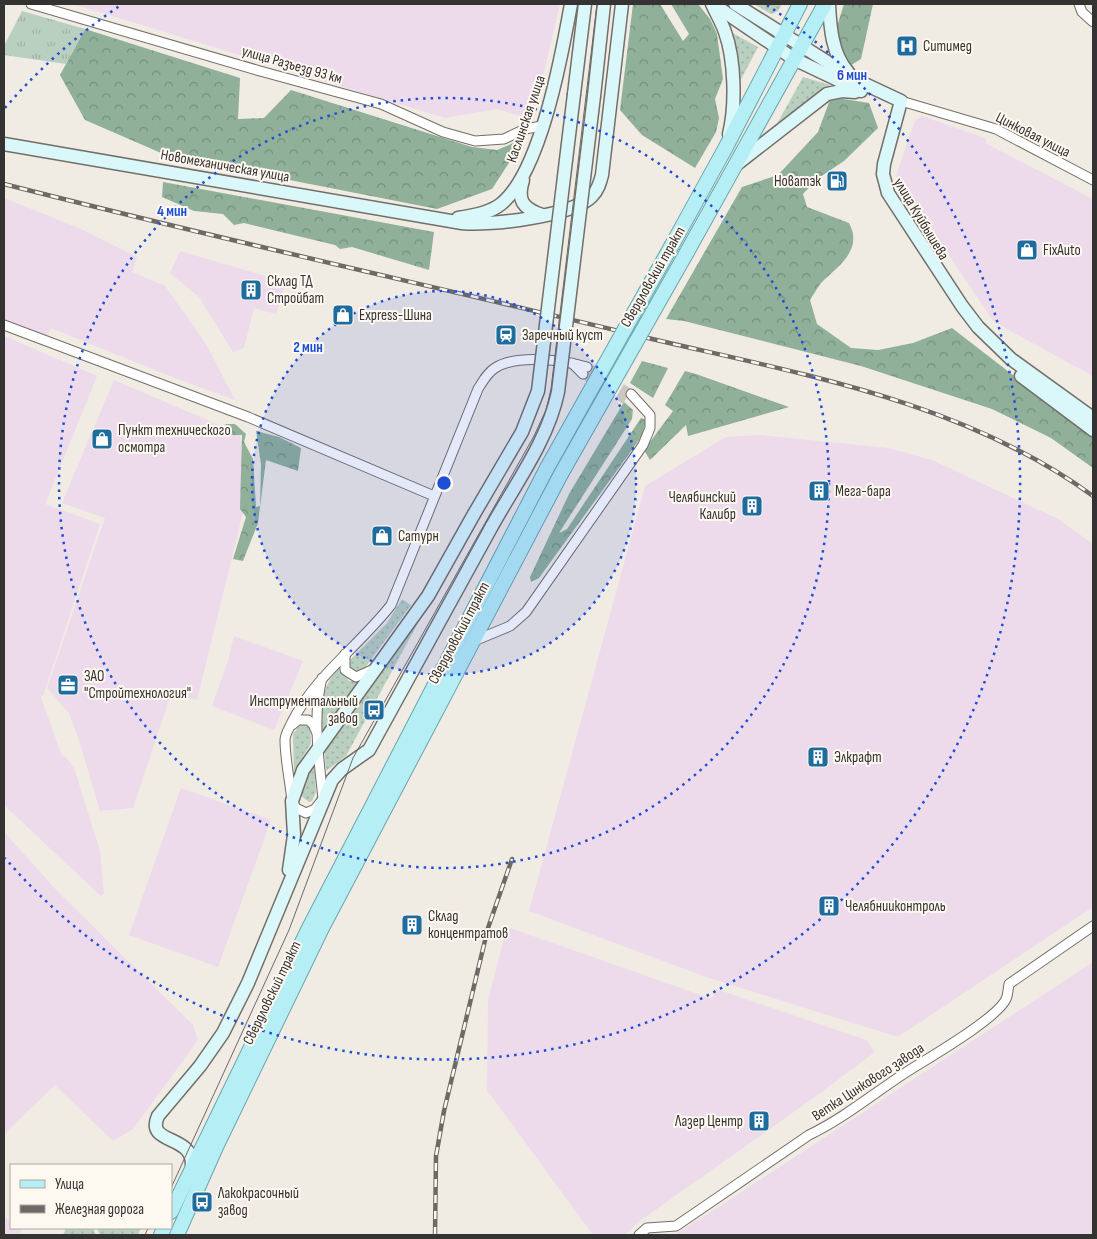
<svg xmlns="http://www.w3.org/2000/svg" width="1097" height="1239" viewBox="0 0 1097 1239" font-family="'Sofia Sans Condensed',sans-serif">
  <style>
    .industrial { fill: #eddbec }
    .grass { fill: url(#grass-dots) }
    .forest { fill: url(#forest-crowns) }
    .park { fill: url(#park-tufts) }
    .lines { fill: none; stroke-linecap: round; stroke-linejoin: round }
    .minor-tunnel { stroke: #cbc6bf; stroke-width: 9; stroke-dasharray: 9 4.5; stroke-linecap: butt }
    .minor-casing { stroke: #736f68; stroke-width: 11 }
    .secondary-casing { stroke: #736f68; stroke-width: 15 }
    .primary-casing { stroke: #69a5ac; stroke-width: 16 }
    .minor { stroke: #fff; stroke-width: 9 }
    .secondary { stroke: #daf7fa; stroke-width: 12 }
    .primary { stroke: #b6eef5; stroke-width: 14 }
    .tram { stroke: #6d6a66; stroke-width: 1 }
    .rail-casing { stroke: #6d6a66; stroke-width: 4.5 }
    .rail { stroke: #fdf8f0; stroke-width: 2.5; stroke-dasharray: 8; stroke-linecap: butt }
    .secondary-bridge-casing { stroke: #736f68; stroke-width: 15; stroke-linecap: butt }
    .primary-bridge-casing { stroke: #69a5ac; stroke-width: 16; stroke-linecap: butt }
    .secondary-bridge { stroke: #daf7fa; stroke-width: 12 }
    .primary-bridge { stroke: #b6eef5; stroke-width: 14 }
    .ring { fill: none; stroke: #1d4ed8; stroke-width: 2.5; stroke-dasharray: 2.5 5 }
    .labels { text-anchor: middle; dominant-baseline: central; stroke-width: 4; stroke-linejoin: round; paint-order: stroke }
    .poi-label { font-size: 15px; fill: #353331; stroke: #fdf8f0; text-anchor: start }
    .street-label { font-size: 15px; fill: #353331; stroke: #fdf8f0 }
    .centre { fill: #1d4ed8; stroke: #fdf8f0; stroke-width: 2.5 }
    .ring-label { font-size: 15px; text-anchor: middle; font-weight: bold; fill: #1d4ed8; stroke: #fdf8f0; stroke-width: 4; stroke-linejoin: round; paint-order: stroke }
  </style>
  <defs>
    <pattern id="grass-dots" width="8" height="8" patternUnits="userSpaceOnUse" patternTransform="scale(1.25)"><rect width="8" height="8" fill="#b9cfbf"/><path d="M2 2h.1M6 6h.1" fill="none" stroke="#a0b2a5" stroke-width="1.8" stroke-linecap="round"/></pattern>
    <pattern id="forest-crowns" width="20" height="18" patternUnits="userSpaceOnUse" patternTransform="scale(1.25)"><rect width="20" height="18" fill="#90b099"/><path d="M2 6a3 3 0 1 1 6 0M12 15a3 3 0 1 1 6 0" fill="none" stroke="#76907d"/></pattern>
    <pattern id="park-tufts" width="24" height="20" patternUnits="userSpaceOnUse" patternTransform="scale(1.25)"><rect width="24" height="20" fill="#b9cfbf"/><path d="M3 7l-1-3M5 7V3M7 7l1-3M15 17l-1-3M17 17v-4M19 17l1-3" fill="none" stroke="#a0b2a5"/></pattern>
  </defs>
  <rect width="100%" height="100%" fill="#f0ebe3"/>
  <g class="industrial">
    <path d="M 73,4 L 560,4 L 533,119 L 496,109 L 445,118 Z"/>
    <path d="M 922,116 L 985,138 L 987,144 L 1093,199 L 1093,376 L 994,322 L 896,176 L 915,121 Z"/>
    <path d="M 4,198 L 81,229 L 137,257 L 132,272 L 165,286 L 206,344 L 235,400 L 175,378 L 51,328 L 47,337 L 4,324 Z"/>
    <path d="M 180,251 L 286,282 L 276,314 L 254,308 L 244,348 L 233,352 L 199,297 L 170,273 Z"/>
    <path d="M 4,336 L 97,376 L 45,504 L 100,524 L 43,696 L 40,695 L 62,756 L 66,757 L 74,768 L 100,851 L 104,894 L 101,896 L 4,805 Z"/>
    <path d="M 114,380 L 240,434 L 245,504 L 197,700 L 171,694 L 133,808 L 100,811 L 80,743 L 69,713 L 47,688 L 105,518 L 62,503 Z"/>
    <path d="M 760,435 L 888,448 L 932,460 L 1058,519 L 1093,544 L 1093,907 L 898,1037 L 709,978 L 529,911 L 645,486 L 726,437 Z"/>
    <path d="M 234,636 L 303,661 L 274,730 L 212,706 L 228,661 Z"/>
    <path d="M 181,788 L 271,820 L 218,967 L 129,935 Z"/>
    <path d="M 4,832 L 57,891 L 193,1025 L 198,1040 L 133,1129 L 113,1141 L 55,1085 L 4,1134 Z"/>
    <path d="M 507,927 L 712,999 L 716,989 L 866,1040 L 875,1052 L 812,1099 L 637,1223 L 625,1235 L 593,1235 L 487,1090 L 488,1000 Z"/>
    <path d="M 1093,962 L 1093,1235 L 674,1235 L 714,1210 Z"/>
    <path d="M 4,1218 L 11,1221 L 11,1228 L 22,1228 L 19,1235 L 4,1235 Z"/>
  </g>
  <g class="grass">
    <path d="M 754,4 L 782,4 L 778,11 L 771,14 Z"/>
    <path d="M 729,31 L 758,47 L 738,85 Z"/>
    <path d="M 803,77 L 830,85 L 777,124 Z"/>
    <path d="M 402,599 L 411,605 L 365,668 L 358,672 L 350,668 L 350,660 L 387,623 Z"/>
    <path d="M 419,621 L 346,756 L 326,771 L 324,748 Z"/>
    <path d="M 339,668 L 349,681 L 360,681 L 322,732 C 318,707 322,687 339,668 Z"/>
    <path d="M 303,721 L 310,726 L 311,743 L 294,772 L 293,734 Z"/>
    <path d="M 314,760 L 316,792 L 312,801 L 309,802 L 301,796 L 301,787 Z"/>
    <path d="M 66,1228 L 93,1228 L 96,1235 L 63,1235 Z"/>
    <path d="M 97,1228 L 141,1228 L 138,1235 L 100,1235 Z"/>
  </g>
  <g class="forest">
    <path d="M 633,4 L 660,4 L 683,41 L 689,34 L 671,4 L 698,4 L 710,19 L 717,34 L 723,79 L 715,99 L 719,118 L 716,132 L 695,168 L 642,135 L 620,110 Z"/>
    <path d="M 844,4 L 873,4 L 861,59 L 848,67 L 836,30 Z"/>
    <path d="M 85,29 L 240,78 L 238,119 L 264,118 L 291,90 L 472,147 L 497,150 L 525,138 L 492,189 L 437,209 L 168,156 L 85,120 L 60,75 Z"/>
    <path d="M 831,97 L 869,103 L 878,128 L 844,161 L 817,179 L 803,194 L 807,207 L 849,223 C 863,249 840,265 823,281 C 818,286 814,294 810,300 L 817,324 L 851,348 L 878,350 L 913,343 L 952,328 L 1093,437 L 1093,468 L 1051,438 L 992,409 L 861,366 L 684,321 L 666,319 L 742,187 L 778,175 L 818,132 Z"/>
    <path d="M 163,182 L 434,232 L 429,270 L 352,247 L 340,249 L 335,245 L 244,223 L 234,225 L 223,214 L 194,211 L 162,197 Z"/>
    <path d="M 642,361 L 668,368 L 653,398 L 630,383 Z"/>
    <path d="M 685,371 L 696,374 L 789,407 L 688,436 L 686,425 L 650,460 L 644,450 L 673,411 L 665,405 Z"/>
    <path d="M 624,402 L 633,410 L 632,419 L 559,533 L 567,529 L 641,418 L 646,420 L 642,436 L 539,578 L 531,582 L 530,577 L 569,494 Z"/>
    <path d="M 226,424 L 235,424 L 246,434 L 244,442 L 253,459 L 256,507 L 260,506 L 261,464 L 256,431 L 279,437 L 301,448 L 298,471 L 266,460 L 258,523 L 243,561 L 233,559 L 246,517 L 240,509 L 242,435 L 218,435 Z"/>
  </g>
  <path class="park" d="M 22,11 L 85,29 L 66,64 L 4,55 L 4,46 Z"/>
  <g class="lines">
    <g class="minor-tunnel">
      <path d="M 587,367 L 631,394"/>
      <path d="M 583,374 L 627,401"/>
    </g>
    <g class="minor-casing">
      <g id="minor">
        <path d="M 31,4 L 260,71 L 381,104 L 443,132 L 475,141 L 504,139 L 525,129 L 542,126"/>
        <path d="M 1079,4 L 1082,12 L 1093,22"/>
        <path d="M 901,101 L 996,129 L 1093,180"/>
        <path d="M 4,325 L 248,417 L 434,496"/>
        <path d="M 572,363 L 583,374"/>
        <path d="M 474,641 L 510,626 L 526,612 L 643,445 L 650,428 L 650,415 L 631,394"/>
        <path d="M 345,654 L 345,670 L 356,677 L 374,669"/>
        <path d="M 322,678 C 312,718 319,758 323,799 L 315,809 L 306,813 L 296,808 L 292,801 C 290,781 285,759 285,740 C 285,734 290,727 292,722 C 316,675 359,646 391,605 L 478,389 C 483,381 487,373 495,368 C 517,354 563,360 587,367"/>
        <path d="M 292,725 L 298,720 L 308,720 L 313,724 L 316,731"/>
        <path d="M 639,1235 L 647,1228 L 676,1226 L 809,1135 C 844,1118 873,1094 905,1073 C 925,1060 997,1019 1006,999 C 1008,995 1008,989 1009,984 L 1093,926"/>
      </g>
    </g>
    <g class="secondary-casing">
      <g id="secondary">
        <path d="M 712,4 C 716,13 722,23 725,32 C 735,60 736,106 729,134"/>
        <path d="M 713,4 L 794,59 L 861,91"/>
        <path d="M 735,4 L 856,80 L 901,101 L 884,164 L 883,174 L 888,193 L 962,306 L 978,327 L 1011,359 L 1093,418"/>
        <path d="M 829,4 C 830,26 832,55 848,72"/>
        <path d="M 574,94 L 585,4"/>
        <path d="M 594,96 L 604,4"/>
        <path d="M 4,144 L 462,223 C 491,226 573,216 592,196 C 598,190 600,183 602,175 L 622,4"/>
        <path d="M 737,164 L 827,94 L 842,91 L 855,92"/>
        <path d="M 523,180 C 517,200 522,208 542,215"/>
        <path d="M 458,218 C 472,216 490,213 501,204 C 541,172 562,54 571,4"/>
        <path d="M 1021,376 L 1093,430"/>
        <path d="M 289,870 L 294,835 L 292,801 L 303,770 L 428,596 L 474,514"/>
        <path d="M 192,1165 C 193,1134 145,1145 158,1116 L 200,1066 L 223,1033 L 248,983 L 332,780 L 342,769 L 369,750 L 492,526"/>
      </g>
    </g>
    <g class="primary-casing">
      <g id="primary">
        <path d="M 672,245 L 726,147 L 800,4"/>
        <path d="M 687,252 L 825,4"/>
        <path d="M 171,1212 L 309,928 L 547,468"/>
        <path d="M 161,1235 L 164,1228"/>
        <path d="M 177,1235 L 216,1147 L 322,928 L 561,474"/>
      </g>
    </g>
    <use href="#minor" class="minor"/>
    <use href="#secondary" class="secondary"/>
    <use href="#primary" class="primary"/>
    <g class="tram">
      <path d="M 171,1188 L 289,930 L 353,758 L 534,436 L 546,410 L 551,389 L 597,4"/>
      <path d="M 145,1235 L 148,1228"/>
    </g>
    <g class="rail-casing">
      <g id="rail">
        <path d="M 4,184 C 211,237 419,283 627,333 C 787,372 957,397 1093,496"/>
        <path d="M 435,1235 L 436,1156 L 444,1111 L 488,928 L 512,859"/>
      </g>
    </g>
    <use href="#rail" class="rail"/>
    <g class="secondary-bridge-casing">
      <g id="secondary-bridge">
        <path d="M 474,514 L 522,432 L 538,391 L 574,94"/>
        <path d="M 492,526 C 516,483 548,440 558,392 L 594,96"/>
      </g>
    </g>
    <g class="primary-bridge-casing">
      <g id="primary-bridge">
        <path d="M 547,468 L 672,245"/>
        <path d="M 561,474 L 687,252"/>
      </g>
    </g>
    <use href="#secondary-bridge" class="secondary-bridge"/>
    <use href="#primary-bridge" class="primary-bridge"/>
  </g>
  <circle cx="444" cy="483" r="192" fill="#1d4ed8" fill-opacity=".12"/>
  <g class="ring">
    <circle cx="444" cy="483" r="192"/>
    <circle cx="444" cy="483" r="385"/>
    <path d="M5 108A577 577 0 0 1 121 5M767 5A577 577 0 1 1 5 858"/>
  </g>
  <defs>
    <g id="hospital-square" transform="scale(1.125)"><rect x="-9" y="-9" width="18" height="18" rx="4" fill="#1e6b9e" stroke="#fdf8f0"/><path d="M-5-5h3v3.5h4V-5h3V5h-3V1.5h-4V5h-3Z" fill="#fff"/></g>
    <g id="fuel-square" transform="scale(1.125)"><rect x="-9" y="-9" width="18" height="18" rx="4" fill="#1e6b9e" stroke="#fdf8f0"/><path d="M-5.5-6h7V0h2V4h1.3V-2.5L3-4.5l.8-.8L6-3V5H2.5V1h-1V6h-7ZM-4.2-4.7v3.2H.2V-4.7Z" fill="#fff"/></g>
    <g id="shop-square" transform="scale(1.125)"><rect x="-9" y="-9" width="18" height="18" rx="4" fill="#1e6b9e" stroke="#fdf8f0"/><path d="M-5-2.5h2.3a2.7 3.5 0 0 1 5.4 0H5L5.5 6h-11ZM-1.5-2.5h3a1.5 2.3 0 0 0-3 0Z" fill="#fff"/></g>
    <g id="building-square" transform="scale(1.125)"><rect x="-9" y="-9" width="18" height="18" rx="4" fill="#1e6b9e" stroke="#fdf8f0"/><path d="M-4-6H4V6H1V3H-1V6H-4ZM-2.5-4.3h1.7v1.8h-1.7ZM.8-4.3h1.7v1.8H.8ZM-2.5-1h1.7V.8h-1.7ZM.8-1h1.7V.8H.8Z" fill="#fff"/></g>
    <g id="station-square" transform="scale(1.125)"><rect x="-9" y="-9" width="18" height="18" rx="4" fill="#1e6b9e" stroke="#fdf8f0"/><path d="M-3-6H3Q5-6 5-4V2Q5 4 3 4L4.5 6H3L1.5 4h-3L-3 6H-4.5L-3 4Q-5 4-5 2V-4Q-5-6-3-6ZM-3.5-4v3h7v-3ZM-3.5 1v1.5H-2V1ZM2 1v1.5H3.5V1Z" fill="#fff"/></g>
    <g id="office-square" transform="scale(1.125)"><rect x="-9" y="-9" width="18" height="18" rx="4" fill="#1e6b9e" stroke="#fdf8f0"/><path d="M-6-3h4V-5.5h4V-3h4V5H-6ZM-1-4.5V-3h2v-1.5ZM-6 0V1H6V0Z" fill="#fff"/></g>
    <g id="bus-square" transform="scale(1.125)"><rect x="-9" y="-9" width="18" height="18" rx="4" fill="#1e6b9e" stroke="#fdf8f0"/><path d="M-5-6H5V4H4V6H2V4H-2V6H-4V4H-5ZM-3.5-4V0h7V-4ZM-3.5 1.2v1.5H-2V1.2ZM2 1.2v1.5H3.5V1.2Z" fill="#fff"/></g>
  </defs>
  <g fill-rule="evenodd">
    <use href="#hospital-square" x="907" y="46"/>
    <use href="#fuel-square" x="837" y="181"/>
    <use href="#shop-square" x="1027" y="250"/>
    <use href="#building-square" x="251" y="290"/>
    <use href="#shop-square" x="343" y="315"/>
    <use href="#station-square" x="506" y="335"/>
    <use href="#shop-square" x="102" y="439"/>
    <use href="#building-square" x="819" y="491"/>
    <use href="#building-square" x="752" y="506"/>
    <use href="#shop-square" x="382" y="536"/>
    <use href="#office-square" x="68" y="685"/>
    <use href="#bus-square" x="374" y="710"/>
    <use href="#building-square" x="818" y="757"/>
    <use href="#building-square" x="829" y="906"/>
    <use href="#building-square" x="412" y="925"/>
    <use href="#building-square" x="759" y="1121"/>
    <use href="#bus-square" x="202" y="1202"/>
  </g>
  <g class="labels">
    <g class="poi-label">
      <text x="923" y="46">Ситимед</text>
      <text x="821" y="181" text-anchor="end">Новатэк</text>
      <text x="1043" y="250">FixAuto</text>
      <text x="267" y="281">Склад ТД<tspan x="267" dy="17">Стройбат</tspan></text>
      <text x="359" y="315">Express-Шина</text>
      <text x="522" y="335">Заречный куст</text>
      <text x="118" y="430">Пункт технического<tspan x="118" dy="17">осмотра</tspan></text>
      <text x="835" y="491">Мега-бара</text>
      <text x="736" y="497" text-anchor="end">Челябинский<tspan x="736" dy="17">Калибр</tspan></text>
      <text x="398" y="536">Сатурн</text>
      <text x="84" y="676">ЗАО<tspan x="84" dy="17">"Стройтехнология"</tspan></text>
      <text x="358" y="701" text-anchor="end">Инструментальный<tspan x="358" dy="17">завод</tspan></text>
      <text x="834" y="757">Элкрафт</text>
      <text x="845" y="906">Челябнииконтроль</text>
      <text x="428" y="916">Склад<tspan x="428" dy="17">концентратов</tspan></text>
      <text x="743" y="1121" text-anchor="end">Лазер Центр</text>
      <text x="218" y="1193">Лакокрасочный<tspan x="218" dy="17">завод</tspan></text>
    </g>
    <g class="street-label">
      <text transform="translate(292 65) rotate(16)">улица Разъезд 93 км</text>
      <text transform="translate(526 119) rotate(-71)">Каслинская улица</text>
      <text transform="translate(1033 135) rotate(27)">Цинковая улица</text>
      <text transform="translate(225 166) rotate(10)">Новомеханическая улица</text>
      <text transform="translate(921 219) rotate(59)">улица Куйбышева</text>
      <text transform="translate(653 277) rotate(-60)">Свердловский тракт</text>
      <text transform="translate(459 633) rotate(-62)">Свердловский тракт</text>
      <text transform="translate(272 993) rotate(-64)">Свердловский тракт</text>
      <text transform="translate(868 1082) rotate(-33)">Ветка Цинкового завода</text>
    </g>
  </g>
  <circle cx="444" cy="483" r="8" class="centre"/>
  <g class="ring-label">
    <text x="852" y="80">6 мин</text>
    <text x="172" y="216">4 мин</text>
    <text x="308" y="352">2 мин</text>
  </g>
  <rect width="1097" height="1239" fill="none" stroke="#353331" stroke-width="10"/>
  <rect x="10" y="1164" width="162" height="65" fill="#fdf8f0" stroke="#ada9a4"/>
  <rect x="20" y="1180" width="25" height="8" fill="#b6eef5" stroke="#ada9a4"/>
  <text x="55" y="1189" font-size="15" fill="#353331">Улица</text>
  <rect x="20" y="1205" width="25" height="8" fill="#6d6a66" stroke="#ada9a4"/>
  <text x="55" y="1214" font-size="15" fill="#353331">Железная дорога</text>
</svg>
